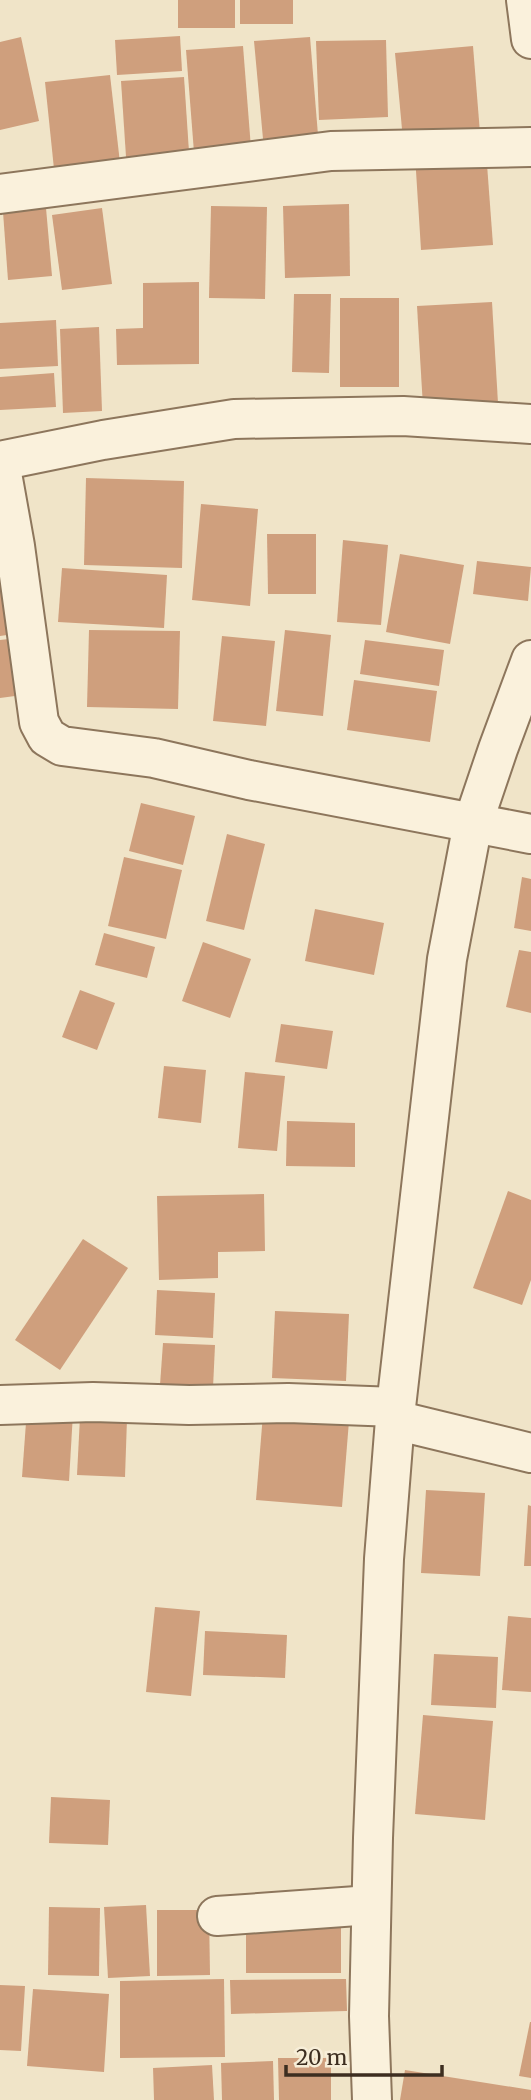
<svg xmlns="http://www.w3.org/2000/svg" width="531" height="2100" viewBox="0 0 531 2100" font-family="Merriweather,serif">
  <style>
    .building { fill: #cf9f7d }
    .lines { fill: none; stroke-linecap: round; stroke-linejoin: round }
    .minor-casing { stroke: #8d765c; stroke-width: 42 }
    .minor { stroke: #faf1dc; stroke-width: 38 }
  </style>
  <rect width="100%" height="100%" fill="#f0e4c8"/>
  <g class="building">
    <rect x="178" y="0" width="57" height="28"/>
    <rect x="240" y="0" width="53" height="24"/>
    <path d="M 180,36 L 182,71 L 117,75 L 115,40 Z"/>
    <path d="M 21,37 L 39,121 L 0,130 L 0,42 Z"/>
    <path d="M 310,37 L 318,135 L 263,139 L 254,41 Z"/>
    <path d="M 386,40 L 388,117 L 319,120 L 316,41 Z"/>
    <path d="M 243,46 L 252,161 L 195,165 L 186,50 Z"/>
    <path d="M 473,46 L 480,133 L 403,140 L 395,53 Z"/>
    <path d="M 110,75 L 120,163 L 54,169 L 45,82 Z"/>
    <path d="M 184,77 L 190,167 L 127,172 L 121,81 Z"/>
    <path d="M 486,151 L 493,245 L 421,250 L 415,155 Z"/>
    <path d="M 349,204 L 350,276 L 285,278 L 283,206 Z"/>
    <path d="M 211,206 L 267,207 L 265,299 L 209,298 Z"/>
    <path d="M 46,208 L 52,276 L 8,280 L 3,212 Z"/>
    <path d="M 102,208 L 112,284 L 62,290 L 52,215 Z"/>
    <path d="M 199,282 L 199,364 L 117,365 L 116,329 L 143,328 L 143,283 Z"/>
    <path d="M 294,294 L 331,294 L 329,373 L 292,372 Z"/>
    <rect x="340" y="298" width="59" height="89"/>
    <path d="M 492,302 L 498,403 L 423,407 L 417,306 Z"/>
    <path d="M 56,320 L 58,366 L 0,369 L 0,323 Z"/>
    <path d="M 99,327 L 102,411 L 63,413 L 60,329 Z"/>
    <path d="M 54,373 L 56,407 L 0,410 L 0,377 Z"/>
    <path d="M 86,478 L 184,481 L 182,568 L 84,565 Z"/>
    <path d="M 201,504 L 258,509 L 250,606 L 192,600 Z"/>
    <path d="M 267,534 L 316,534 L 316,594 L 268,594 Z"/>
    <path d="M 343,540 L 388,545 L 381,625 L 337,622 Z"/>
    <path d="M 0,548 L 14,634 L 0,636 Z"/>
    <path d="M 400,554 L 464,565 L 450,644 L 386,632 Z"/>
    <path d="M 477,561 L 531,567 L 528,601 L 473,594 Z"/>
    <path d="M 62,568 L 167,575 L 164,628 L 58,622 Z"/>
    <path d="M 89,630 L 180,631 L 178,709 L 87,707 Z"/>
    <path d="M 285,630 L 331,635 L 323,716 L 276,711 Z"/>
    <path d="M 222,636 L 275,641 L 266,726 L 213,721 Z"/>
    <path d="M 9,639 L 15,696 L 0,698 L 0,640 Z"/>
    <path d="M 365,640 L 444,650 L 439,686 L 360,674 Z"/>
    <path d="M 354,680 L 437,691 L 430,742 L 347,730 Z"/>
    <path d="M 141,803 L 195,816 L 183,865 L 129,851 Z"/>
    <path d="M 227,834 L 265,844 L 244,930 L 206,921 Z"/>
    <path d="M 124,857 L 182,870 L 166,939 L 108,926 Z"/>
    <path d="M 522,877 L 531,879 L 531,931 L 514,928 Z"/>
    <path d="M 315,909 L 384,923 L 374,975 L 305,961 Z"/>
    <path d="M 104,933 L 155,947 L 147,978 L 95,965 Z"/>
    <path d="M 203,942 L 251,959 L 230,1018 L 182,1001 Z"/>
    <path d="M 519,950 L 531,952 L 531,1013 L 506,1007 Z"/>
    <path d="M 80,990 L 115,1003 L 97,1050 L 62,1037 Z"/>
    <path d="M 281,1024 L 333,1031 L 327,1069 L 275,1062 Z"/>
    <path d="M 164,1066 L 206,1070 L 201,1123 L 158,1118 Z"/>
    <path d="M 245,1072 L 285,1076 L 277,1151 L 238,1148 Z"/>
    <path d="M 287,1121 L 355,1123 L 355,1167 L 286,1166 Z"/>
    <path d="M 508,1191 L 531,1200 L 531,1280 L 522,1305 L 473,1288 Z"/>
    <path d="M 264,1194 L 265,1251 L 218,1252 L 218,1278 L 159,1280 L 157,1196 Z"/>
    <path d="M 83,1239 L 128,1268 L 60,1370 L 15,1340 Z"/>
    <path d="M 157,1290 L 215,1293 L 213,1338 L 155,1335 Z"/>
    <path d="M 275,1311 L 349,1314 L 346,1381 L 272,1378 Z"/>
    <path d="M 163,1343 L 215,1345 L 213,1388 L 160,1385 Z"/>
    <path d="M 27,1409 L 73,1413 L 69,1481 L 22,1477 Z"/>
    <path d="M 263,1414 L 349,1421 L 342,1507 L 256,1500 Z"/>
    <path d="M 80,1417 L 127,1419 L 125,1477 L 77,1475 Z"/>
    <path d="M 426,1490 L 485,1493 L 480,1576 L 421,1573 Z"/>
    <path d="M 528,1505 L 531,1506 L 531,1566 L 524,1566 Z"/>
    <path d="M 155,1607 L 200,1611 L 191,1696 L 146,1692 Z"/>
    <path d="M 508,1616 L 531,1618 L 531,1692 L 502,1690 Z"/>
    <path d="M 205,1631 L 287,1635 L 285,1678 L 203,1675 Z"/>
    <path d="M 434,1654 L 498,1657 L 496,1708 L 431,1705 Z"/>
    <path d="M 423,1715 L 493,1721 L 485,1820 L 415,1814 Z"/>
    <path d="M 51,1797 L 110,1800 L 108,1845 L 49,1843 Z"/>
    <path d="M 146,1905 L 150,1976 L 108,1978 L 104,1907 Z"/>
    <path d="M 49,1907 L 100,1908 L 99,1976 L 48,1975 Z"/>
    <path d="M 157,1910 L 209,1910 L 210,1975 L 157,1976 Z"/>
    <rect x="246" y="1921" width="95" height="52"/>
    <path d="M 224,1979 L 225,2057 L 120,2058 L 120,1981 Z"/>
    <path d="M 346,1979 L 347,2011 L 231,2014 L 230,1980 Z"/>
    <path d="M 0,1985 L 25,1986 L 21,2051 L 0,2050 Z"/>
    <path d="M 33,1989 L 109,1994 L 104,2072 L 27,2066 Z"/>
    <path d="M 530,2022 L 531,2022 L 531,2078 L 519,2076 Z"/>
    <path d="M 278,2058 L 331,2058 L 331,2100 L 279,2100 Z"/>
    <path d="M 273,2061 L 274,2100 L 222,2100 L 221,2063 Z"/>
    <path d="M 212,2065 L 214,2100 L 154,2100 L 153,2068 Z"/>
    <path d="M 405,2070 L 531,2090 L 531,2100 L 400,2100 Z"/>
  </g>
  <g class="lines">
    <g class="minor-casing">
      <g id="minor">
        <path d="M 526,0 L 531,39"/>
        <path d="M 0,194 L 331,151 L 531,147"/>
        <path d="M 0,461 L 103,440 L 234,419 L 403,416 L 531,424"/>
        <path d="M 0,462 L 15,546 L 39,722 L 47,737 L 62,746 L 154,758 L 249,780 L 531,834"/>
        <path d="M 0,1405 L 93,1402 L 189,1405 L 288,1403 L 396,1407"/>
        <path d="M 395,1420 L 531,1453"/>
        <path d="M 217,1916 L 371,1905"/>
        <path d="M 372,2100 L 369,2016 L 373,1838 L 384,1559 L 396,1407 L 447,959 L 473,823 L 498,749 L 531,660"/>
      </g>
    </g>
    <use href="#minor" class="minor"/>
  </g>
  <path d="M286 2065v10h156v-10" fill="none" stroke="#3d2e20" stroke-width="3.5"/>
  <text x="296" y="2065" font-size="21" fill="#3d2e20" stroke="#f7eed8" stroke-width="5" paint-order="stroke">20 m</text>
</svg>
